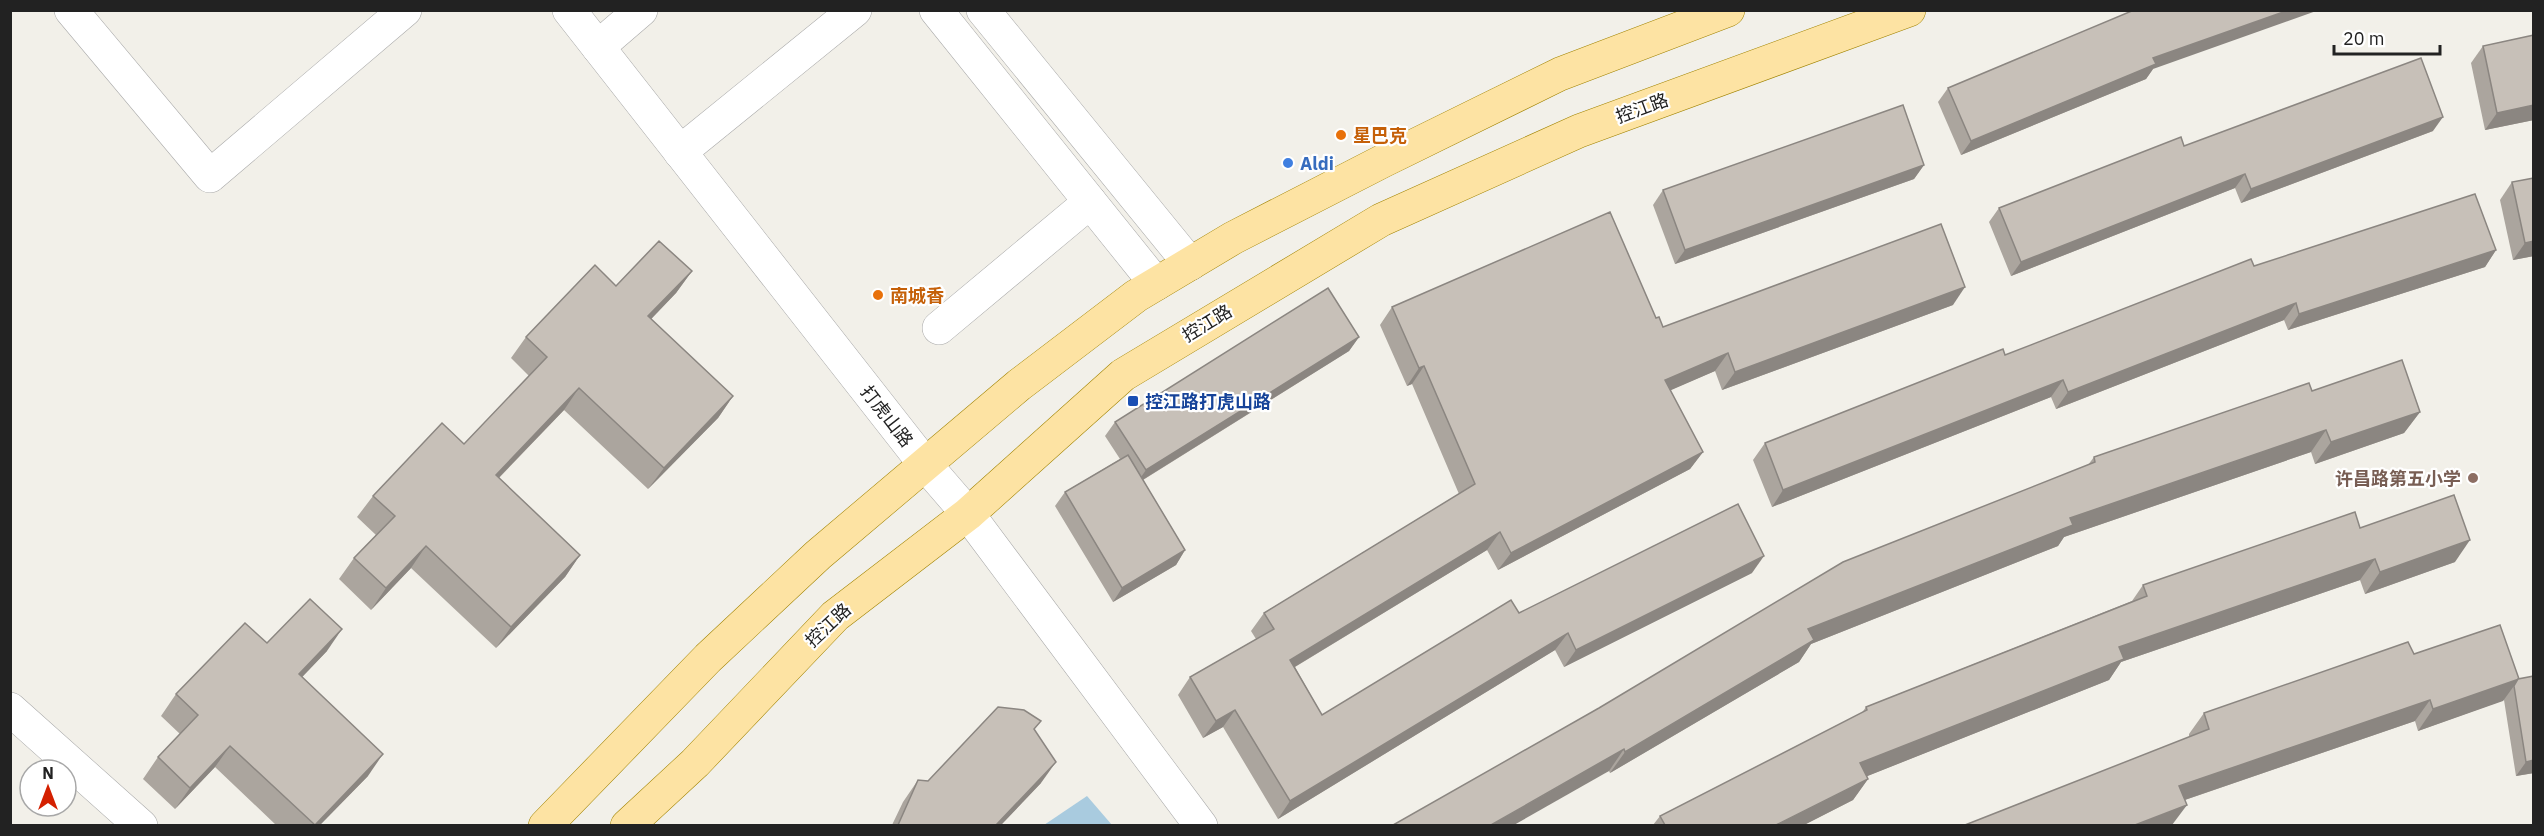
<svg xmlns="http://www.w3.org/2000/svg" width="2544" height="836" viewBox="0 0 2544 836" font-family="'IBM Plex Sans','Noto Sans SC',sans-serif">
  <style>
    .water { fill: #a9cbdf }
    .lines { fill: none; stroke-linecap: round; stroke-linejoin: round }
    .minor-casing { stroke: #a9a9a9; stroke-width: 34 }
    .major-casing { stroke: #a08300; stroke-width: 34 }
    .minor { stroke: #fff; stroke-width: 33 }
    .major { stroke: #fde3a3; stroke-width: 33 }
    .wall { fill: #aba59e }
    .shaded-wall { fill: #8b8681 }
    .building { fill: #c7c0b8; stroke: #8b8681; stroke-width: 1.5 }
    .food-dot { fill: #e8710a; stroke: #fff; stroke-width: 2 }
    .shop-dot { fill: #3f7fe0; stroke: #fff; stroke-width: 2 }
    .transit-dot { fill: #1a4fb4; stroke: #fff; stroke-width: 2 }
    .education-dot { fill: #8d6e63; stroke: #fff; stroke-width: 2 }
    .labels { text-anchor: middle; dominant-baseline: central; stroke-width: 4.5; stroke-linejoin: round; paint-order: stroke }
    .street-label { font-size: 18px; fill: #222; stroke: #fff }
    .food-label { font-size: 18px; font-weight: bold; fill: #c56008; stroke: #fff; text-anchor: start }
    .shop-label { font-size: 18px; font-weight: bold; fill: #366cbe; stroke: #fff; text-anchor: start }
    .transit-label { font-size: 18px; font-weight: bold; fill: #164399; stroke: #fff; text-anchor: start }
    .education-label { font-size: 18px; font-weight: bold; fill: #785e54; stroke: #fff; text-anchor: end }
  </style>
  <rect width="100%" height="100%" fill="#f2f0e9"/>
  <path class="water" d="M 1087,796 L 1112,825 L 1044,825 Z"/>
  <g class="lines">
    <g class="minor-casing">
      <g id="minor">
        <path d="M 71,10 L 210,176 L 405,10"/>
        <path d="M 569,10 L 924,463 L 968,514 L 1201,826"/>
        <path d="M 936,10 L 1156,284"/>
        <path d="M 983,10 L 1190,264"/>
        <path d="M 598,47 L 641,10"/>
        <path d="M 680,152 L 855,10"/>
        <path d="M 939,328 L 1090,202"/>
        <path d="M 10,709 L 141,826"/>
      </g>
    </g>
    <g class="major-casing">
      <g id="major">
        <path d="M 545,826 L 708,658 L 818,555 L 1019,385 L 1136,296 L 1233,238 L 1383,161 L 1560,74 L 1728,10"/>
        <path d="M 627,826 L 695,763 L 835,616 L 968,514 L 1123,375 L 1381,220 L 1579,131 L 1909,10"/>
      </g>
    </g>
    <use href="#minor" class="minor"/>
    <use href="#major" class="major"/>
  </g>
  <g class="wall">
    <path d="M 2534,35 L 2534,120 L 2485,130 L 2471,63 L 2483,46 Z"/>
    <path d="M 2153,69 L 2146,79 L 1961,155 L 1938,102 L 1948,88 Z"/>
    <path d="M 2433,131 L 2241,203 L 2235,188 L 2011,276 L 1989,222 L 1999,208 L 2184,146 Z"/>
    <path d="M 1924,165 L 1914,179 L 1675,264 L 1653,205 L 1663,190 Z"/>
    <path d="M 2534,178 L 2534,256 L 2513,260 L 2500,200 L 2512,182 Z"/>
    <path d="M 2496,250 L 2485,267 L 2288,330 L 2284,320 L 2056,409 L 2051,397 L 1772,507 L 1753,460 L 1765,443 L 2254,266 Z"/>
    <path d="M 692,271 L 676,293 L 651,319 L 733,396 L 718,418 L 648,489 L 564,410 L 499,478 L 580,555 L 565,577 L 496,648 L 411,568 L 371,610 L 339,579 L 354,558 L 376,535 L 357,517 L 373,496 L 464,444 L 529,376 L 511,358 L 526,337 L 616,286 Z"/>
    <path d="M 1953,305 L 1722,390 L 1715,371 L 1670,390 L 1703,452 L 1690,469 L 1498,570 L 1487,550 L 1295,667 L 1322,715 L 1519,613 L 1752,573 L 1564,667 L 1555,650 L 1278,819 L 1223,727 L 1203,738 L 1178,695 L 1190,677 L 1256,639 L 1251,631 L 1264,613 L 1459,494 L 1412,384 L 1407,386 L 1380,325 L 1392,307 L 1656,318 L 1663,327 Z"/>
    <path d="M 1359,337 L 1349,351 L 1143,480 L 1185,550 L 1176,565 L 1113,602 L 1055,506 L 1065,492 L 1120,459 L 1105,436 L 1115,422 Z"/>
    <path d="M 2312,391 L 2420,412 L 2404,433 L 2315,464 L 2311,452 L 2064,537 L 2058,546 L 1811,644 L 1799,662 L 1610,773 L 1609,771 L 1393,825 L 2088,465 L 2094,457 Z"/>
    <path d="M 2360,528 L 2455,562 L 2365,594 L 2360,580 L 2121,662 L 2109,680 L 1867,776 L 1868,779 L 1853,800 L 1804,825 L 1653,825 L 1660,816 L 1861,714 L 1866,707 L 2132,601 L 2143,585 Z"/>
    <path d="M 2500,625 L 2534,773 L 2516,776 L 2504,700 L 2418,731 L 2415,721 L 2185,800 L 2189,737 L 2189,734 L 2204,713 L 2414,654 Z"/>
    <path d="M 267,643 L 327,651 L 302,677 L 368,776 L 320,825 L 276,825 L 215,767 L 175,809 L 143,779 L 158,757 L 180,734 L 161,716 L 176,694 Z"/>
    <path d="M 1035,730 L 1041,783 L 1001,825 L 892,825 L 903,802 L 918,780 L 928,781 Z"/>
  </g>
  <g class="shaded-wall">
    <path d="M 2289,10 L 2319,10 L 2153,69 L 2146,79 L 1961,155 L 1971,141 L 2153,58 Z"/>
    <path d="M 2534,105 L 2534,120 L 2485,130 L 2497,113 Z"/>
    <path d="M 2443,117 L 2433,131 L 2241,203 L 2251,189 Z"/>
    <path d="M 1924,165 L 1914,179 L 1675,264 L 1685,250 Z"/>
    <path d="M 2245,174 L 2235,188 L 2011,276 L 2021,262 Z"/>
    <path d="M 2534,241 L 2534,256 L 2513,260 L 2525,243 Z"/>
    <path d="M 2496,250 L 2485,267 L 2288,330 L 2299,314 Z"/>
    <path d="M 692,271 L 676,293 L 633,338 L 648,316 Z"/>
    <path d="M 1965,287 L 1953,305 L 1722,390 L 1735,372 Z"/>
    <path d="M 2296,303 L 2284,320 L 2056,409 L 2068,392 Z"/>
    <path d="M 1359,337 L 1349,351 L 1136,484 L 1146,470 Z"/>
    <path d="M 1728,353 L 1715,371 L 1653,398 L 1665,380 Z"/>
    <path d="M 1424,366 L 1412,384 L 1407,386 L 1419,368 Z"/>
    <path d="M 2063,380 L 2051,397 L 1772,507 L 1783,490 Z"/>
    <path d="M 579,388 L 564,410 L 480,497 L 496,475 Z"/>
    <path d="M 733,396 L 718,418 L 648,489 L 664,468 Z"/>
    <path d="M 2420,412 L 2404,433 L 2315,464 L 2331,442 Z"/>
    <path d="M 2326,430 L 2311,452 L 2064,537 L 2058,546 L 1811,644 L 1799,662 L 1610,773 L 1625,752 L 1808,629 L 2070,518 Z"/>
    <path d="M 1703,452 L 1690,469 L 1498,570 L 1511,553 Z"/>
    <path d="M 1500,532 L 1487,550 L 1278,677 L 1290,660 Z"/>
    <path d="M 2470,540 L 2455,562 L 2365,594 L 2380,572 Z"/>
    <path d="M 426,546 L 411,568 L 371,610 L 386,588 Z"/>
    <path d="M 1185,550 L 1176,565 L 1113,602 L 1122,588 Z"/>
    <path d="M 580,555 L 565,577 L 496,648 L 511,627 Z"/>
    <path d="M 1764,556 L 1752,573 L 1564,667 L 1576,650 Z"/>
    <path d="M 2375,559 L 2360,580 L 2121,662 L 2109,680 L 1845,785 L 1860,763 L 2119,647 Z"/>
    <path d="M 342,629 L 327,651 L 284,696 L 299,674 Z"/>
    <path d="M 1568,633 L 1555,650 L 1278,819 L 1290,801 Z"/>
    <path d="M 2519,679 L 2503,701 L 2418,731 L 2433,709 Z"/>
    <path d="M 2430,700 L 2415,721 L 2164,807 L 2179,786 Z"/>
    <path d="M 1235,710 L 1223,727 L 1203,738 L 1216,721 Z"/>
    <path d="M 230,746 L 215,767 L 175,809 L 190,788 Z"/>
    <path d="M 1624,749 L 1609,771 L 1514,825 L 1491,825 Z"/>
    <path d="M 383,754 L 368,776 L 320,825 L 315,825 Z"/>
    <path d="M 2534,760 L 2534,773 L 2516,776 L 2526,762 Z"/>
    <path d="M 1056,762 L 1041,783 L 1001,825 L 996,825 Z"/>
    <path d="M 1868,779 L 1853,800 L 1804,825 L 1776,825 Z"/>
    <path d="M 2187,805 L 2172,825 L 2135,825 Z"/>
  </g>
  <g class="building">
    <path d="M 2134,10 L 2289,10 L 2153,58 L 2156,64 L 1971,141 L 1948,88 Z"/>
    <path d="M 2534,35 L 2534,105 L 2497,113 L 2483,46 Z"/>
    <path d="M 2421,58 L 2443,117 L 2251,189 L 2245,174 L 2021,262 L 1999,208 L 2181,137 L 2184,146 Z"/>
    <path d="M 1903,105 L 1924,165 L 1685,250 L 1663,190 Z"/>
    <path d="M 2534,178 L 2534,241 L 2525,243 L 2512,182 Z"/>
    <path d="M 2475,194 L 2496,250 L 2299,314 L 2296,303 L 2068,392 L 2063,380 L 1783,490 L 1765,443 L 2003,349 L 2005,355 L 2251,259 L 2254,266 Z"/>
    <path d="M 1610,212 L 1656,318 L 1659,317 L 1663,327 L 1941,224 L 1965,287 L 1735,372 L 1728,353 L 1665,380 L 1703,452 L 1511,553 L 1500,532 L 1290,660 L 1322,715 L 1511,600 L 1519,613 L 1738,504 L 1764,556 L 1576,650 L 1568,633 L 1290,801 L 1235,710 L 1216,721 L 1190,677 L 1274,629 L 1264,613 L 1475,484 L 1424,366 L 1419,368 L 1392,307 Z"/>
    <path d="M 659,241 L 692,271 L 648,316 L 733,396 L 664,468 L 579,388 L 555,413 L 496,475 L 580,555 L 511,627 L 426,546 L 386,588 L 354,558 L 395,516 L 373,496 L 442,423 L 464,444 L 547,357 L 526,337 L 595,265 L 616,286 Z"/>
    <path d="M 1328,288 L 1359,337 L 1146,470 L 1115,422 Z"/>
    <path d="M 2402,360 L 2420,412 L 2331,442 L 2326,430 L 2070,518 L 2073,525 L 1808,629 L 1814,640 L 1625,752 L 1624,749 L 1491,825 L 1393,825 L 1599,708 L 1843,562 L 2095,462 L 2094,457 L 2309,383 L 2312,391 Z"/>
    <path d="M 1128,455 L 1185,550 L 1122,588 L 1065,492 Z"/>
    <path d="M 2454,495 L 2470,540 L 2380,572 L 2375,559 L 2119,647 L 2124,659 L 1860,763 L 1868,779 L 1776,825 L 1665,825 L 1660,816 L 1867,710 L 1866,707 L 2147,596 L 2143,585 L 2355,512 L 2360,528 Z"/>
    <path d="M 310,599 L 342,629 L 299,674 L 383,754 L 315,825 L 230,746 L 190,788 L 158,757 L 198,715 L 176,694 L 245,623 L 267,643 Z"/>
    <path d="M 2500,625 L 2519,679 L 2433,709 L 2430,700 L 2179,786 L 2187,805 L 2135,825 L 1965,825 L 2209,729 L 2204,713 L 2408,642 L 2414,654 Z"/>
    <path d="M 2534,676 L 2534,760 L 2526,762 L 2514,686 L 2518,679 Z"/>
    <path d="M 998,707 L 1024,710 L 1041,721 L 1034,729 L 1056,762 L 996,825 L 898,825 L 918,780 L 928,781 Z"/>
  </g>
  <g class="food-dot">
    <circle cx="1341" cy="135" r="6"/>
    <circle cx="878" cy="295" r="6"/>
  </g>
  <circle class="shop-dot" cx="1288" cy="163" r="6"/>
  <rect class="transit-dot" x="1127" y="395" width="12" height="12" rx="3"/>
  <circle class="education-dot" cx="2473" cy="478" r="6"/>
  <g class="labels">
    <g class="street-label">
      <text transform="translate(1642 108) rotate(-20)">控江路</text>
      <text transform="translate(1207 323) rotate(-31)">控江路</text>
      <text transform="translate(887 416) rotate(52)">打虎山路</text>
      <text transform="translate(828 625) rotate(-43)">控江路</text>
    </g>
    <g class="food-label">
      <text x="1353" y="135">星巴克</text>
      <text x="890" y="295">南城香</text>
    </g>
    <g class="shop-label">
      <text x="1300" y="163">Aldi</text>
    </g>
    <g class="transit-label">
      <text x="1145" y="401">控江路打虎山路</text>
    </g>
    <g class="education-label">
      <text x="2461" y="478">许昌路第五小学</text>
    </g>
  </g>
  <rect width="2544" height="836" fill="none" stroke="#222222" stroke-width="24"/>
  <g transform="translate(48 788)"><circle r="28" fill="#ffffff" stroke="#a7a7a7" stroke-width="1.5"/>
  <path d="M0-4.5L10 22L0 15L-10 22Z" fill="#d42000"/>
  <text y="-9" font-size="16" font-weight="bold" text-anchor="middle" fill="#222222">N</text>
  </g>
  <path d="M2334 45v9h106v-9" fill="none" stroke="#222222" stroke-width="3"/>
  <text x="2343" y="45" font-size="18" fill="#222222" stroke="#ffffff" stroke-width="4.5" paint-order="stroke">20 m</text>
</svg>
